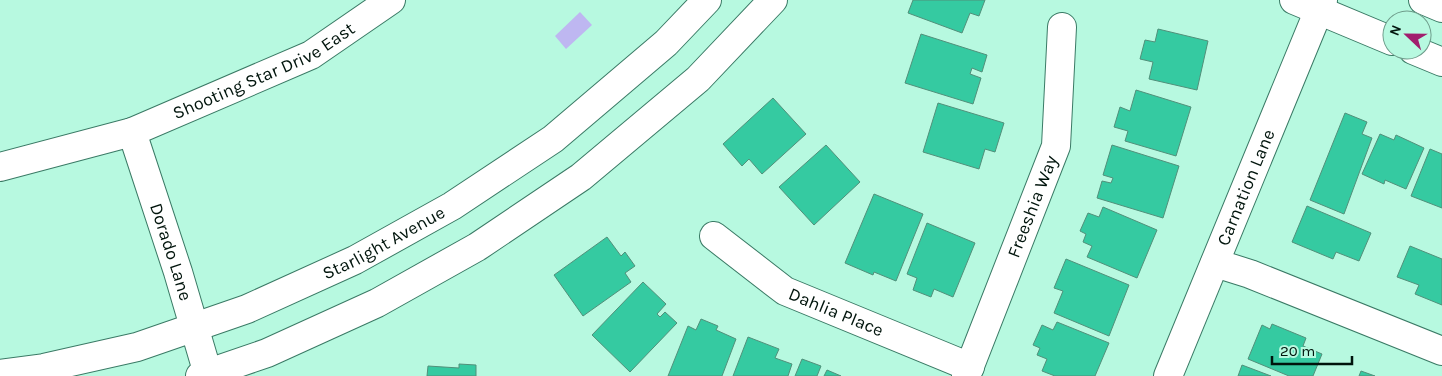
<svg xmlns="http://www.w3.org/2000/svg" width="1442" height="376" viewBox="0 0 1442 376" font-family="Karla,sans-serif">
  <style>
    .water { fill: #beb7f1 }
    .building { fill: #35caa1; stroke: #51907a }
    .lines { fill: none; stroke-linecap: round; stroke-linejoin: round }
    .minor-casing { stroke: #3a7a65; stroke-width: 30 }
    .tertiary-casing { stroke: #3a7a65; stroke-width: 30 }
    .minor { stroke: #fff; stroke-width: 28 }
    .tertiary { stroke: #fff; stroke-width: 28 }
    .labels { text-anchor: middle; dominant-baseline: central; stroke-width: 4; stroke-linejoin: round; paint-order: stroke }
    .street-label { font-size: 18px; fill: #00140c; stroke: #b7f9e0 }
  </style>
  <rect width="100%" height="100%" fill="#b7f9e0"/>
  <path class="water" d="M 580,12 L 592,25 L 566,49 L 555,36 Z"/>
  <g class="building">
    <path d="M 913,0 L 985,0 L 979,16 L 970,13 L 962,33 L 908,13 Z"/>
    <path d="M 1158,29 L 1208,41 L 1197,90 L 1149,79 L 1153,62 L 1140,59 L 1145,40 L 1155,42 Z"/>
    <path d="M 921,34 L 987,55 L 982,72 L 972,68 L 970,74 L 981,78 L 973,104 L 905,83 Z"/>
    <path d="M 1136,90 L 1191,107 L 1176,156 L 1125,141 L 1128,131 L 1114,127 L 1120,107 L 1130,111 Z"/>
    <path d="M 773,98 L 806,134 L 762,174 L 749,159 L 742,166 L 723,144 Z"/>
    <path d="M 938,103 L 1004,123 L 995,152 L 985,149 L 979,169 L 923,152 Z"/>
    <path d="M 1345,113 L 1367,122 L 1362,134 L 1372,138 L 1344,214 L 1310,200 Z"/>
    <path d="M 1380,134 L 1394,140 L 1396,135 L 1424,148 L 1406,189 L 1385,180 L 1384,184 L 1362,174 Z"/>
    <path d="M 826,145 L 860,182 L 814,225 L 779,187 Z"/>
    <path d="M 1112,145 L 1179,166 L 1163,218 L 1097,198 L 1102,181 L 1111,183 L 1113,178 L 1103,175 Z"/>
    <path d="M 1430,149 L 1442,154 L 1442,208 L 1411,196 Z"/>
    <path d="M 874,194 L 923,214 L 896,281 L 874,272 L 873,275 L 845,263 Z"/>
    <path d="M 1307,206 L 1371,233 L 1359,261 L 1336,252 L 1333,259 L 1292,242 Z"/>
    <path d="M 1103,207 L 1157,230 L 1137,278 L 1087,257 L 1092,246 L 1083,242 L 1086,234 L 1080,231 L 1088,213 L 1099,217 Z"/>
    <path d="M 927,223 L 975,243 L 953,297 L 934,289 L 931,297 L 913,290 L 917,278 L 907,274 Z"/>
    <path d="M 607,237 L 621,256 L 625,252 L 635,266 L 625,273 L 631,282 L 583,316 L 554,275 Z"/>
    <path d="M 1410,246 L 1442,259 L 1442,305 L 1415,294 L 1419,285 L 1397,277 Z"/>
    <path d="M 1066,259 L 1129,285 L 1109,336 L 1054,313 L 1063,291 L 1054,288 Z"/>
    <path d="M 643,282 L 666,304 L 657,314 L 660,317 L 665,312 L 677,323 L 630,372 L 592,335 Z"/>
    <path d="M 701,319 L 718,326 L 716,330 L 736,339 L 722,376 L 668,376 L 688,326 L 696,330 Z"/>
    <path d="M 1057,322 L 1109,343 L 1095,376 L 1055,376 L 1042,371 L 1047,359 L 1037,355 L 1040,348 L 1033,345 L 1042,325 L 1053,330 Z"/>
    <path d="M 1272,324 L 1306,338 L 1303,346 L 1322,354 L 1313,376 L 1289,376 L 1248,359 L 1262,325 L 1270,329 Z"/>
    <path d="M 748,337 L 779,349 L 775,358 L 792,364 L 788,376 L 733,376 Z"/>
    <path d="M 802,359 L 821,366 L 817,376 L 795,376 Z"/>
    <path d="M 459,364 L 476,365 L 476,376 L 427,376 L 428,366 L 459,368 Z"/>
    <path d="M 1242,365 L 1271,376 L 1238,376 Z"/>
    <path d="M 827,370 L 841,376 L 824,376 Z"/>
    <path d="M 1361,371 L 1375,376 L 1359,376 Z"/>
  </g>
  <g class="lines">
    <g class="minor-casing">
      <g id="minor">
        <path id="s1" d="M 132,132 L 178,272 L 208,374"/>
        <path id="s2" d="M 0,167 L 132,132 L 311,55 L 391,0"/>
        <path id="s3" d="M 714,236 L 785,291 L 970,367"/>
        <path d="M 1215,263 L 1250,274 L 1442,351"/>
        <path id="s4" d="M 966,376 L 1056,146 L 1062,27"/>
        <path id="s5" d="M 1168,376 L 1323,0"/>
      </g>
    </g>
    <g class="tertiary-casing">
      <g id="tertiary">
        <path d="M 1294,0 L 1392,41"/>
        <path d="M 1423,0 L 1442,8"/>
        <path d="M 1413,50 L 1442,62"/>
        <path id="s6" d="M 0,374 L 44,368 L 137,347 L 247,309 L 355,260 L 452,206 L 553,139 L 666,43 L 707,0"/>
        <path d="M 200,376 L 267,353 L 377,303 L 477,247 L 581,177 L 698,79 L 773,0"/>
      </g>
    </g>
    <use href="#minor" class="minor"/>
    <use href="#tertiary" class="tertiary"/>
  </g>
  <g class="labels">
    <g class="street-label">
      <text stroke="none"><textPath href="#s2" startOffset="282">Shooting Star Drive East</textPath></text>
      <text stroke="none"><textPath href="#s5" startOffset="204">Carnation Lane</textPath></text>
      <text stroke="none"><textPath href="#s4" startOffset="182">Freeshia Way</textPath></text>
      <text stroke="none"><textPath href="#s6" startOffset="408">Starlight Avenue</textPath></text>
      <text stroke="none"><textPath href="#s1" startOffset="126">Dorado Lane</textPath></text>
      <text stroke="none"><textPath href="#s3" startOffset="145">Dahlia Place</textPath></text>
    </g>
  </g>
  <g transform="translate(1407 35) rotate(292)"><circle r="24" fill="#b7f9e0" stroke="#6e9d8b"/>
  <path d="M0-4L9 19L0 12L-9 19Z" fill="#a11e6d"/>
  <text y="-8" font-size="14" font-weight="bold" text-anchor="middle" fill="#00140c">N</text>
  </g>
  <path d="M1272 356v8h80v-8" fill="none" stroke="#00140c" stroke-width="2.5"/>
  <text x="1280" y="356" font-size="15" fill="#00140c" stroke="#b7f9e0" stroke-width="4" paint-order="stroke">20 m</text>
</svg>
